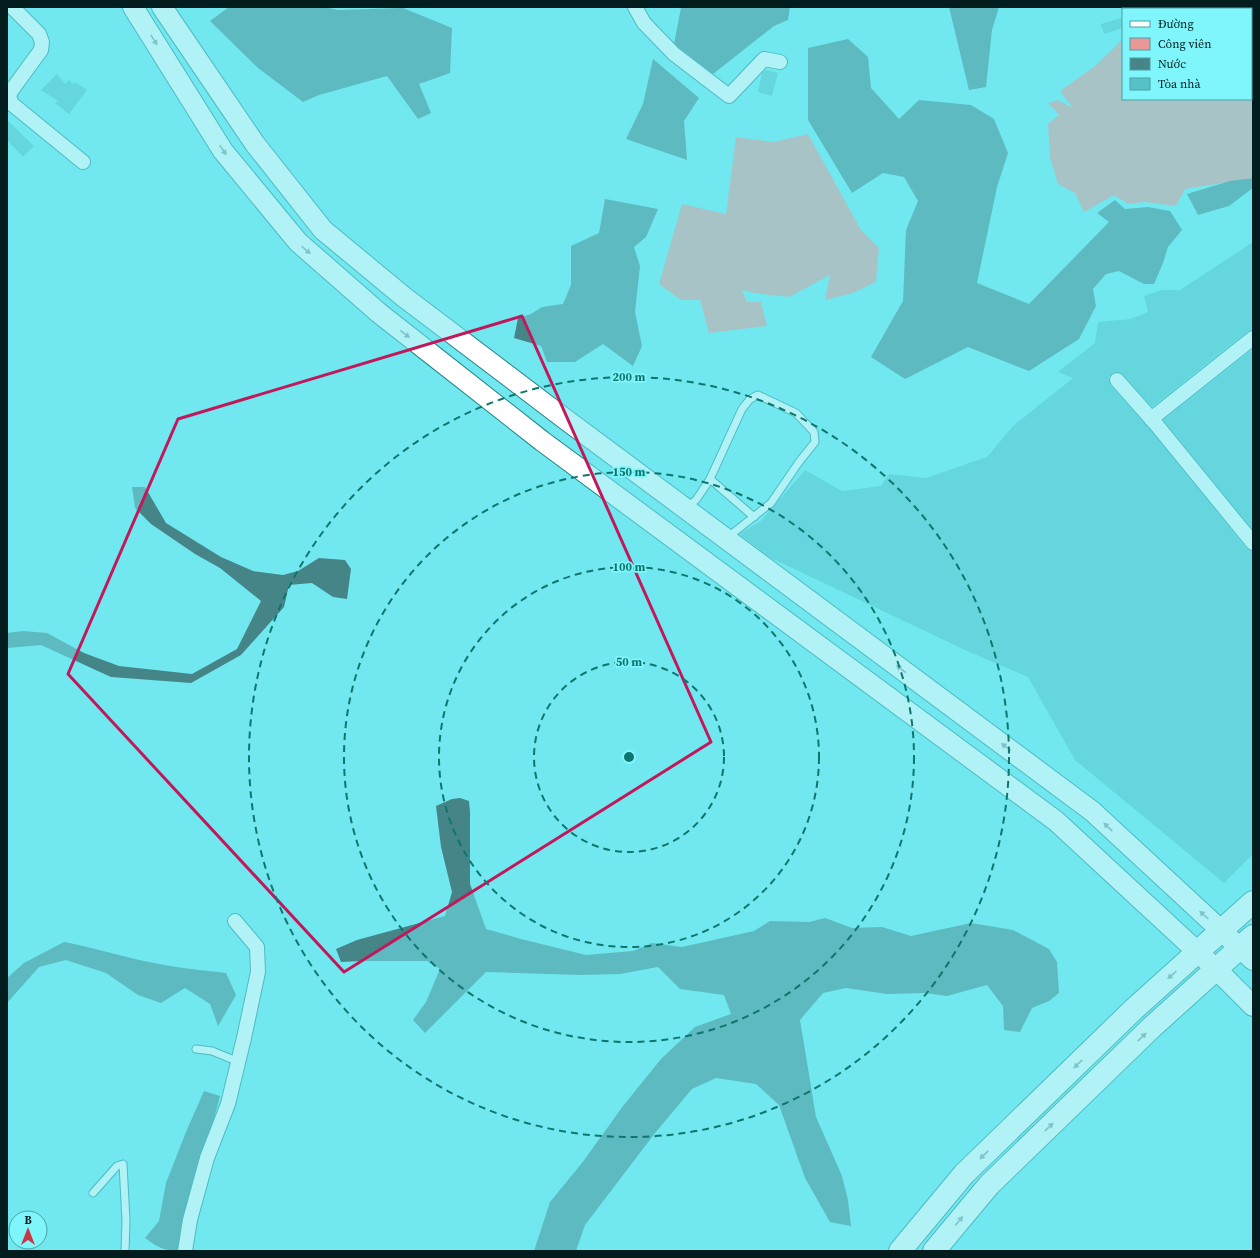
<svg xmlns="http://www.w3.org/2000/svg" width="1260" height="1258" viewBox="0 0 1260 1258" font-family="'Source Serif 4',serif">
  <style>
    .green { fill: #ea9796 }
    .water { fill: #458487 }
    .building { fill: #57c2c8 }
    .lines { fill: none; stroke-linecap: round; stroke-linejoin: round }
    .lane-casing { stroke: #24858a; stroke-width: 9 }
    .street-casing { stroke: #24858a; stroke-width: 16 }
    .secondary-casing { stroke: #24858a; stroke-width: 22 }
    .primary-casing { stroke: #24858a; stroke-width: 24 }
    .lane { stroke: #fff; stroke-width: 7 }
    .street { stroke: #fff; stroke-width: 14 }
    .secondary { stroke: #fff; stroke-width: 20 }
    .primary { stroke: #fff; stroke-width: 22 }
    .oneway { fill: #8e999a }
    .marked { fill: none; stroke: #c2185b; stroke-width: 3; stroke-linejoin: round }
    .ring { fill: none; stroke: #0f766e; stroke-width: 2; stroke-dasharray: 7 5 }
    .centre { fill: #0f766e; stroke: #7ff6fc; stroke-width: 2 }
    .ring-label { font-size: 12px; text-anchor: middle; font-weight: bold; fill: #0f766e; stroke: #7ff6fc; stroke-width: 3.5; stroke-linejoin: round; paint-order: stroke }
  </style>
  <rect width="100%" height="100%" fill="#71e8ef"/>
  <g class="green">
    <path d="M 1120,7 L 1221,7 L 1222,9 L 1123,9 L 1123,11 Z"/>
    <path d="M 1253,8 L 1253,178 L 1185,189 L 1176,206 L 1145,202 L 1128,204 L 1114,195 L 1084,212 L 1075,193 L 1058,184 L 1050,158 L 1048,124 L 1059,115 L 1048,103 L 1058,100 L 1073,108 L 1060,91 L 1095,66 L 1123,39 L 1123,99 L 1251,99 L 1251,9 Z"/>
    <path d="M 808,134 L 861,230 L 879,248 L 876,282 L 853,293 L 825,300 L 830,275 L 789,297 L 754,293 L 742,290 L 747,302 L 761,302 L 767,326 L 709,333 L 700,300 L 681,300 L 659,284 L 682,204 L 726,214 L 736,137 L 773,142 Z"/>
  </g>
  <g class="water">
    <path d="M 229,7 L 323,7 L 338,10 L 403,8 L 452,28 L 450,73 L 419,84 L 431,113 L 418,119 L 387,76 L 319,95 L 303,102 L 258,68 L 210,21 Z"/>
    <path d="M 683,7 L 790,7 L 788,20 L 774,26 L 713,74 L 674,44 L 681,8 Z"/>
    <path d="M 949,7 L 999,7 L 992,30 L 986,87 L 969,90 Z"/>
    <path d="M 848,39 L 868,57 L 871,88 L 899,119 L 919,100 L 971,105 L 994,119 L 1008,153 L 997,187 L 977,283 L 1029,304 L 1109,222 L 1097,213 L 1115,200 L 1125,209 L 1148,207 L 1170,211 L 1182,230 L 1168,247 L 1163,263 L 1154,284 L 1144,284 L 1119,271 L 1106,274 L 1093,289 L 1096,306 L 1079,339 L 1029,371 L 968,347 L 905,379 L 871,357 L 903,301 L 906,230 L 918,201 L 904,177 L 883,173 L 852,193 L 808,120 L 808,48 Z"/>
    <path d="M 653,59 L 699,98 L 684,121 L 687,160 L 626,139 L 643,104 Z"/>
    <path d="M 1253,178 L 1253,188 L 1229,206 L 1198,215 L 1187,194 L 1230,181 Z"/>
    <path d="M 605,199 L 658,209 L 646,237 L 634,247 L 640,266 L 635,312 L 642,346 L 633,366 L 603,344 L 575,362 L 547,362 L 541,346 L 514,338 L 518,318 L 531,314 L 542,307 L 563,304 L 571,285 L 571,246 L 599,233 Z"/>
    <path d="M 132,487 L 145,487 L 166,523 L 221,557 L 253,571 L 283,575 L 298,571 L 319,558 L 345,560 L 351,569 L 347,599 L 333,597 L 312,583 L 289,585 L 284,607 L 241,655 L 191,683 L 111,677 L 41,645 L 7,648 L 7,633 L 23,631 L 47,633 L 84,653 L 119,666 L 192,674 L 237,649 L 261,601 L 220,568 L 195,554 L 151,524 L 135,508 Z"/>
    <path d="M 460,798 L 469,801 L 470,812 L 470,884 L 486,929 L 521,939 L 586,955 L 633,951 L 652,943 L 682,947 L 754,931 L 770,921 L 809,922 L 825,918 L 852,928 L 882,927 L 911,936 L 971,923 L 1013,930 L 1049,949 L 1057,962 L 1059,993 L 1049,1001 L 1032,1008 L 1020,1032 L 1004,1030 L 1003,1006 L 987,985 L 947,996 L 925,993 L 887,994 L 846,988 L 823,993 L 800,1020 L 816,1117 L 842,1176 L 848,1200 L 851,1226 L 830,1222 L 805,1178 L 779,1105 L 756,1084 L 716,1078 L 692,1089 L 655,1133 L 585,1225 L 576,1251 L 534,1251 L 550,1202 L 582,1163 L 623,1106 L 661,1059 L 695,1027 L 731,1014 L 724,995 L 680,989 L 658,967 L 620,974 L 581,975 L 486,972 L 425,1033 L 413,1020 L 426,1002 L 440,969 L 427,961 L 361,961 L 341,962 L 336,949 L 357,940 L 445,916 L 452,892 L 441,847 L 436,806 L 452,799 Z"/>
    <path d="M 64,942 C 91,947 117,955 144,961 C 171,967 199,970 226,973 L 236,995 L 218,1026 L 210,1004 L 185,988 L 161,1003 L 138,995 L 106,973 L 66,960 L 39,967 L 7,1003 L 7,978 L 24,963 Z"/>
    <path d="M 204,1091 L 220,1096 L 184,1230 L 177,1251 C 164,1251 156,1246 145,1238 L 159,1221 L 166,1183 L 186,1132 Z"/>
  </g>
  <g class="building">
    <path d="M 1121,18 L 1123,28 L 1104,34 L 1101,24 Z"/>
    <path d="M 766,70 L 778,73 L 772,96 L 758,92 L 762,73 Z"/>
    <path d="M 57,74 L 65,84 L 69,80 L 73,84 L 75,82 L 87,90 L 69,114 L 55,103 L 58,101 L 41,90 Z"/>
    <path d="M 7,120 L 34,146 L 23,157 L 7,140 Z"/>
    <path d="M 1253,242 L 1253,330 L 1248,331 L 1152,407 L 1120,372 L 1116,372 L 1112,373 L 1109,377 L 1109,381 L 1111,386 L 1149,428 L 1246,548 L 1253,551 L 1253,854 L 1224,883 L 1075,760 L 1028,677 L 965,650 L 771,558 L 739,534 L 761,521 L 805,470 L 842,491 L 881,486 L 889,474 L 926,478 L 987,457 L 1013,426 L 1073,378 L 1058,372 L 1095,343 L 1098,322 L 1131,319 L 1148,312 L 1144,296 L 1162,290 L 1180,290 Z"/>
    <path d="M 1253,349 L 1253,530 L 1163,420 Z"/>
  </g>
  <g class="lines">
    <g class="lane-casing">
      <g id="lane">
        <path d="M 710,479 L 754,517"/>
        <path d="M 686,507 L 696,500 L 710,479 L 742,409 L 750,399 L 758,395 L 796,413 L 814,432 L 815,442 L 799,462 L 771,503 L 728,537"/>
        <path d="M 196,1049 L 212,1051 L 239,1062"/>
        <path d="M 93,1193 L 117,1166 L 123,1164 L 126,1221 L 125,1251"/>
      </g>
    </g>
    <g class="street-casing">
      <g id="street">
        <path d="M 12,7 L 39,34 L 42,42 L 41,50 L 11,91 L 9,97 L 12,104 L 83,162"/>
        <path d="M 635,7 L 644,23 L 674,54 L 729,96 L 764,59 L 780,62"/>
        <path d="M 1117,380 L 1155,423 L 1253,543"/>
        <path d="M 1151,419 L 1253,338"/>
        <path d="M 185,1251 L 190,1220 L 207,1158 L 228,1104 L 244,1038 L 258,972 L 257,947 L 235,921"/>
      </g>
    </g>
    <g class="secondary-casing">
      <g id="secondary">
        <path d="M 133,7 L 223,151 L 298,242 L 379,313 L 542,441 L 1056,821 L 1216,969 L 1253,1006"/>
        <path d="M 162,7 L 255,144 L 323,230 L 404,297 L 565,419 L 1092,811 L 1253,960"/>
      </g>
    </g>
    <g class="primary-casing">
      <g id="primary">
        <path d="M 900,1251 L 964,1174 L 1133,1010 L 1253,902"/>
        <path d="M 934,1251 L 989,1185 L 1152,1027 L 1253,936"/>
      </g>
    </g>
    <use href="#lane" class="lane"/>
    <use href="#street" class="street"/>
    <use href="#secondary" class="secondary"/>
    <use href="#primary" class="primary"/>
  </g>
  <defs><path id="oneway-solid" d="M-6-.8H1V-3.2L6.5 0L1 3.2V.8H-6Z"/></defs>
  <g class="oneway">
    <use href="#oneway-solid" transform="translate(154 40) rotate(58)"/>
    <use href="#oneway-solid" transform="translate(223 150) rotate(55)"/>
    <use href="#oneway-solid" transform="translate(306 250) rotate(41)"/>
    <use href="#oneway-solid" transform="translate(405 334) rotate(38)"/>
    <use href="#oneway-solid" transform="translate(901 669) rotate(-143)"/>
    <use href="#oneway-solid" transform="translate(1006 747) rotate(-143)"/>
    <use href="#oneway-solid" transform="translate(1108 827) rotate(-137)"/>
    <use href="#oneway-solid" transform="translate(1204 915) rotate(-138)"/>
    <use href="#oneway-solid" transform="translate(1172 975) rotate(138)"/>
    <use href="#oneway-solid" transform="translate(1142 1037) rotate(-44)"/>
    <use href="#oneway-solid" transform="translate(1078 1064) rotate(136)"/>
    <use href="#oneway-solid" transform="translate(1049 1127) rotate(-44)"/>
    <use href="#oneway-solid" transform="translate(984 1155) rotate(136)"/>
    <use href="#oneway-solid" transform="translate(959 1221) rotate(-50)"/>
  </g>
  <path d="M0 0H1260V1258H0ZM 522,316 L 711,742 L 344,972 L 68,674 L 178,419 Z" fill="#71e8ef" fill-opacity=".55" fill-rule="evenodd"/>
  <path class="marked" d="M 522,316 L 711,742 L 344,972 L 68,674 L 178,419 Z"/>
  <g class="ring">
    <circle cx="629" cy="757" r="95"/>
    <circle cx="629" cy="757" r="190"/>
    <circle cx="629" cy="757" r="285"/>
    <circle cx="629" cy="757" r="380"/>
  </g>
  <circle cx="629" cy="757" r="6" class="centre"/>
  <g class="ring-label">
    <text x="629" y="381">200 m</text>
    <text x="629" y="476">150 m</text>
    <text x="629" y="571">100 m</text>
    <text x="629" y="666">50 m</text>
  </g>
  <rect width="1260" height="1258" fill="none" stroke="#031d1e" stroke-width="16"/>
  <rect x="1122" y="8" width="130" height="92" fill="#7ff6fc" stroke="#4d9fa3"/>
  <rect x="1130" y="21" width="20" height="6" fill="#ffffff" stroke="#4d9fa3"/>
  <text x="1158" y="28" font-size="12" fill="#031d1e">Đường</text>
  <rect x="1130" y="38" width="20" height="12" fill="#ea9796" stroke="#4d9fa3"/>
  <text x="1158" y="48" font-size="12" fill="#031d1e">Công viên</text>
  <rect x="1130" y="58" width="20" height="12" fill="#458487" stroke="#4d9fa3"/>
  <text x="1158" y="68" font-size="12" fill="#031d1e">Nước</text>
  <rect x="1130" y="78" width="20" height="12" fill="#57c2c8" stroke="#4d9fa3"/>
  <text x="1158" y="88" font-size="12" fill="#031d1e">Tòa nhà</text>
  <g transform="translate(28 1230)"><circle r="19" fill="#7ff6fc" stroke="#4d9fa3"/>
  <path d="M0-3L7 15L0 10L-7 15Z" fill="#c63645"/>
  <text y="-6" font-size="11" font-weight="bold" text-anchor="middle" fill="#031d1e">B</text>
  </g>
</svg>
